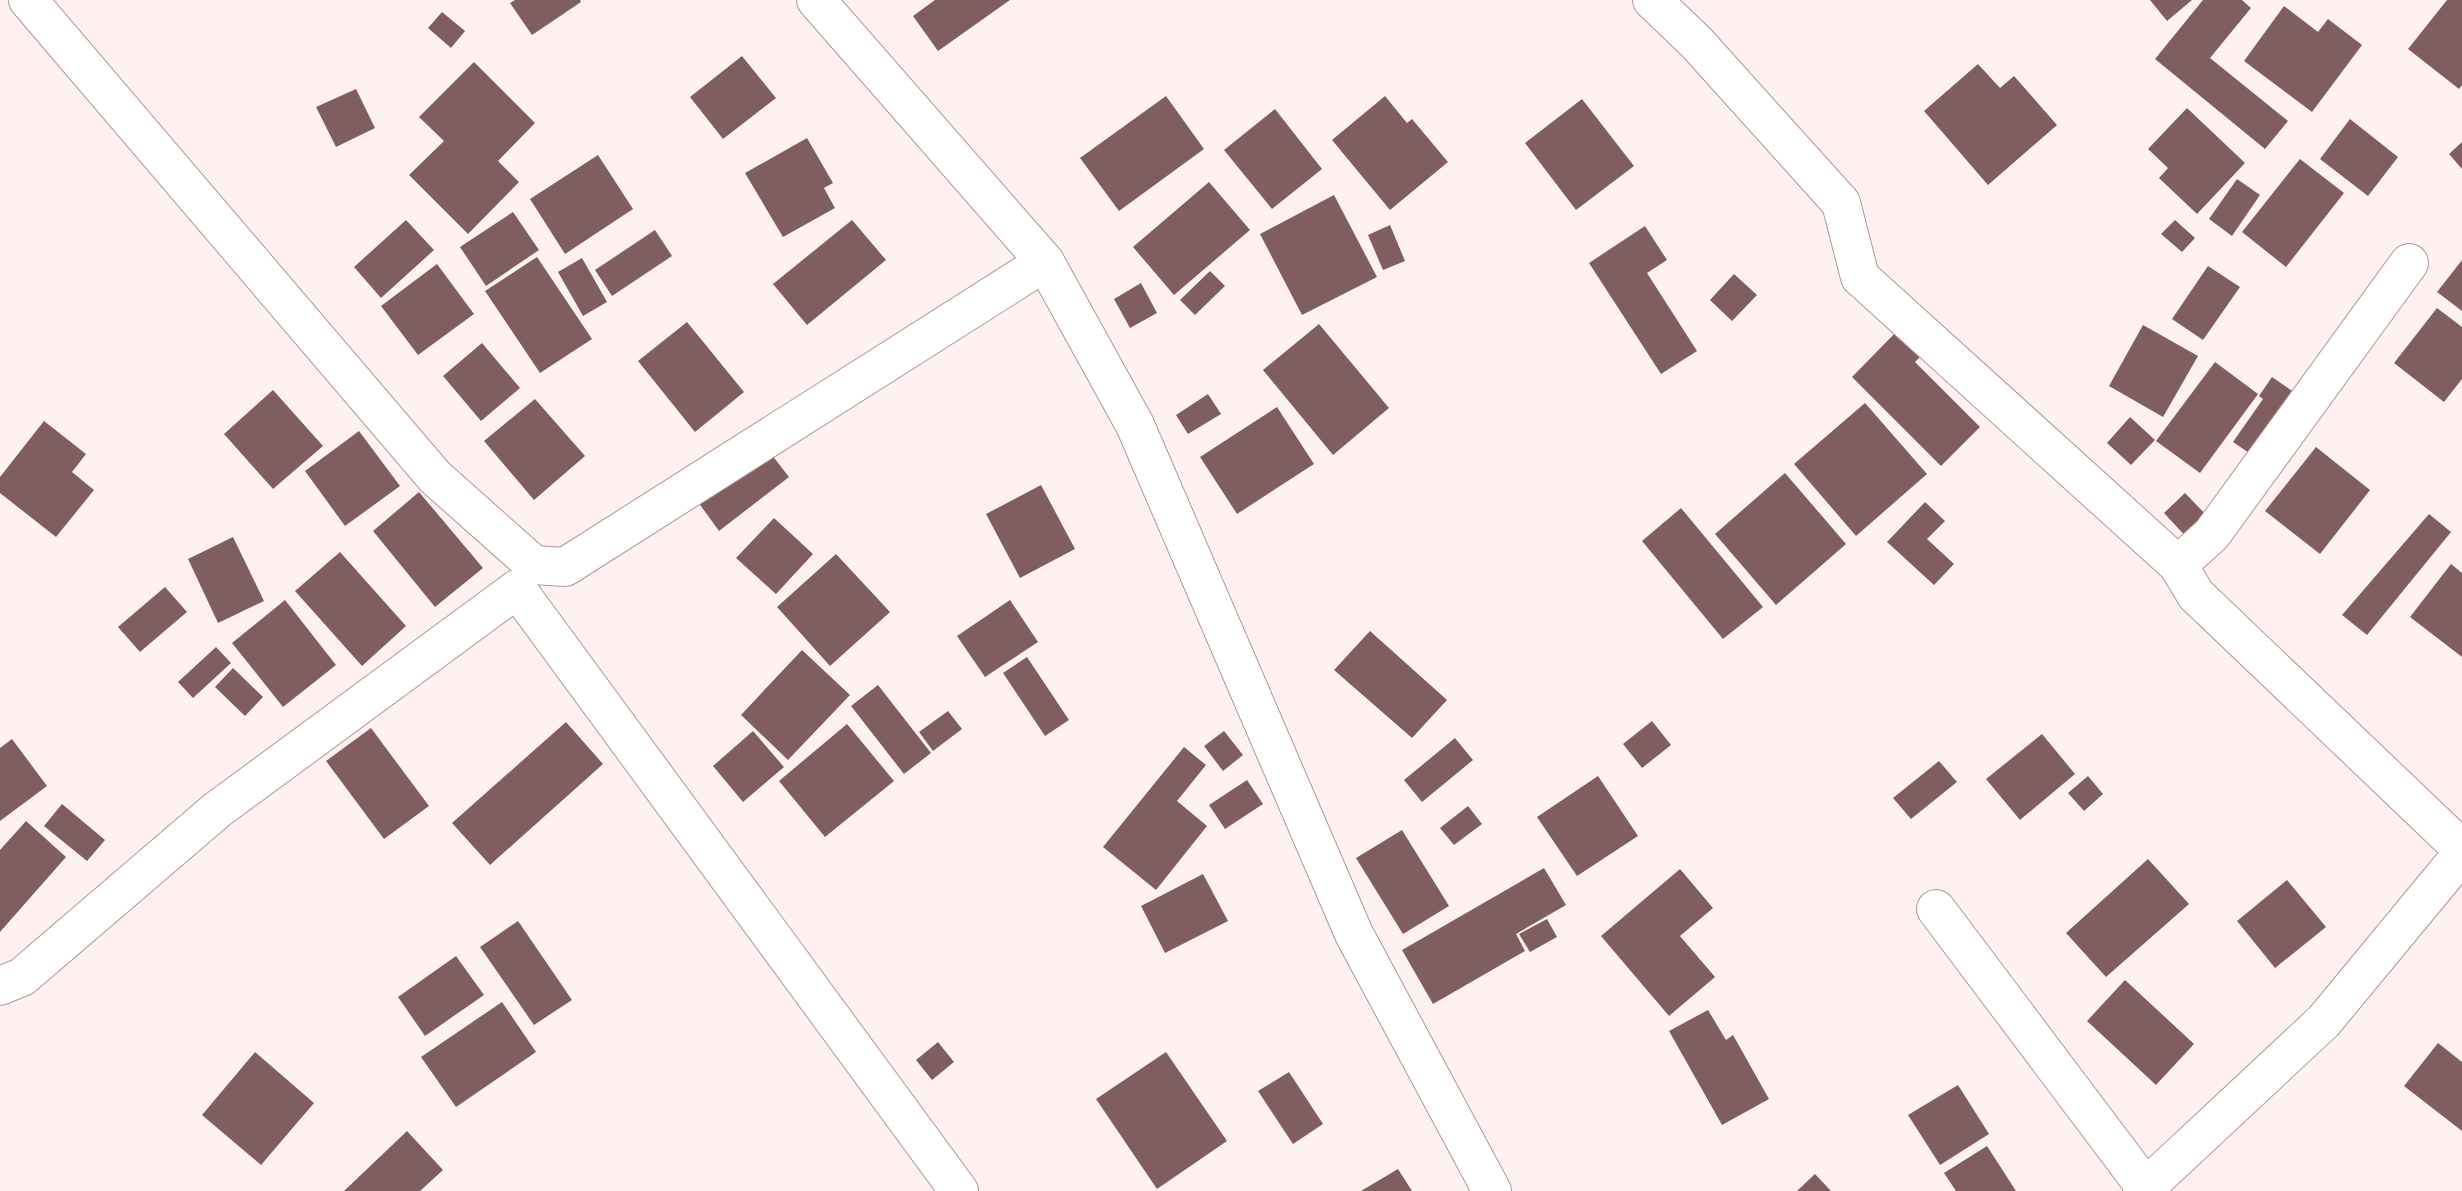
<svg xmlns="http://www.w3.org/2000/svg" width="2462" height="1191" viewBox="0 0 2462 1191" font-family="Mulish,sans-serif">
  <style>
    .building { fill: #805e5f }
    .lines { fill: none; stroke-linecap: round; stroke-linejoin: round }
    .minor-casing { stroke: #b29495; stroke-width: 40 }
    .minor { stroke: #fff; stroke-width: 38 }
  </style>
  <rect width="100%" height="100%" fill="#fff1f2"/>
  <g class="building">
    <path d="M 515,0 L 580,0 L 581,2 L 532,35 L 510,3 Z"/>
    <path d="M 935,0 L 1010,0 L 938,51 L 913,16 Z"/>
    <path d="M 2150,0 L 2192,0 L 2167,21 Z"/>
    <path d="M 2203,0 L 2242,0 L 2251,8 L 2210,58 L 2288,121 L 2265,149 L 2155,59 Z"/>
    <path d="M 2447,0 L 2462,0 L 2462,85 L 2459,89 L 2408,49 Z"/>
    <path d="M 2284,6 L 2318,32 L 2328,19 L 2362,45 L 2312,112 L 2244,61 Z"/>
    <path d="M 442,12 L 465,31 L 451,48 L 428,28 Z"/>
    <path d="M 742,56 L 776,98 L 723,139 L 690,97 Z"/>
    <path d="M 474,62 L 535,123 L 498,161 L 519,182 L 468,234 L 409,175 L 444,141 L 419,117 Z"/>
    <path d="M 1978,64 L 2000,88 L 2014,76 L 2057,125 L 1988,185 L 1924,111 Z"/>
    <path d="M 356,89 L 375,128 L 336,147 L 316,107 Z"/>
    <path d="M 1166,96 L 1204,149 L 1119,211 L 1080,158 Z"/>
    <path d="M 1385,96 L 1407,123 L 1412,119 L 1448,162 L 1390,210 L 1332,140 Z"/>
    <path d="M 1582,99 L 1634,166 L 1576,210 L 1525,143 Z"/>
    <path d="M 2187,108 L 2245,163 L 2197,214 L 2159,178 L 2168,168 L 2148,149 Z"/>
    <path d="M 1275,109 L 1322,169 L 1272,209 L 1224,150 Z"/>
    <path d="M 2350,119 L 2398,157 L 2368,196 L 2320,159 Z"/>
    <path d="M 807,138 L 833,183 L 824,188 L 835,208 L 783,237 L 745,173 Z"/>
    <path d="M 2462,142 L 2462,169 L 2449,154 Z"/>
    <path d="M 598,155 L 633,209 L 565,254 L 530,199 Z"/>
    <path d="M 2300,159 L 2344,193 L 2286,267 L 2242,232 Z"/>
    <path d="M 2237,179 L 2260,195 L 2232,236 L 2209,219 Z"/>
    <path d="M 1209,182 L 1250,230 L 1174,295 L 1133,247 Z"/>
    <path d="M 1334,195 L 1377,277 L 1302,315 L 1260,234 Z"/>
    <path d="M 513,212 L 539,250 L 486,286 L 460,247 Z"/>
    <path d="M 406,220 L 434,250 L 381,298 L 354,267 Z"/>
    <path d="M 852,220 L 886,260 L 807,325 L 773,284 Z"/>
    <path d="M 2175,220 L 2195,238 L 2182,252 L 2161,234 Z"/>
    <path d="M 1390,225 L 1405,261 L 1383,270 L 1368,235 Z"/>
    <path d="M 1645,226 L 1667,260 L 1647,273 L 1697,351 L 1661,374 L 1589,263 Z"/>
    <path d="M 655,230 L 672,256 L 612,296 L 595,270 Z"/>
    <path d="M 537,257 L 592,339 L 540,373 L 485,291 Z"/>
    <path d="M 582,258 L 607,302 L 583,316 L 558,272 Z"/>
    <path d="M 2462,260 L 2462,311 L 2437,292 Z"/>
    <path d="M 437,264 L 474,314 L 418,355 L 381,306 Z"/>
    <path d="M 2208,266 L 2240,287 L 2203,340 L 2172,319 Z"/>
    <path d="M 1210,271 L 1225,286 L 1195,315 L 1180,300 Z"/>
    <path d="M 1734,274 L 1757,295 L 1732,321 L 1710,300 Z"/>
    <path d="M 1141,283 L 1157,313 L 1130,328 L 1114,299 Z"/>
    <path d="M 2437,308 L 2462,327 L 2462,379 L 2444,402 L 2394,363 Z"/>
    <path d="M 687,322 L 744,392 L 695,432 L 638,361 Z"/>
    <path d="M 1319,324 L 1389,408 L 1333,455 L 1263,370 Z"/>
    <path d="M 1903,325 L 1928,349 L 1915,362 L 1980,427 L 1941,466 L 1852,377 Z"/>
    <path d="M 2143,325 L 2198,356 L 2163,417 L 2109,386 Z"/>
    <path d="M 482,343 L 520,388 L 481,421 L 443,376 Z"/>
    <path d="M 2215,362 L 2258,394 L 2200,473 L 2156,441 Z"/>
    <path d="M 2272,377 L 2298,395 L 2255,457 L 2233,442 L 2263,399 L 2259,396 Z"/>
    <path d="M 273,390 L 323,446 L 273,489 L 224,434 Z"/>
    <path d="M 1208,394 L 1221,414 L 1188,434 L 1176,415 Z"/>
    <path d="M 535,399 L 585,456 L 534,500 L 484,441 Z"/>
    <path d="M 1865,403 L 1927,474 L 1856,536 L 1794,464 Z"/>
    <path d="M 1277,407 L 1314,464 L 1237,514 L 1200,457 Z"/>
    <path d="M 2130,417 L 2155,440 L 2131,465 L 2107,443 Z"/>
    <path d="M 44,421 L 86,454 L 72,472 L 94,490 L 56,537 L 0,493 L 0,477 Z"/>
    <path d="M 359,431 L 400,486 L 345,526 L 305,471 Z"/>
    <path d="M 2316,447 L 2370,490 L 2320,554 L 2265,511 Z"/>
    <path d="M 768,450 L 789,477 L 719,531 L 698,502 Z"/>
    <path d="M 1785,473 L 1846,544 L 1776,605 L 1715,534 Z"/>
    <path d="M 1041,485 L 1075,549 L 1020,578 L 986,514 Z"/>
    <path d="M 419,492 L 483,568 L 435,607 L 373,531 Z"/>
    <path d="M 2185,493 L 2213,522 L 2191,542 L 2164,513 Z"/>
    <path d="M 1925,502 L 1945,521 L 1927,539 L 1954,564 L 1934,585 L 1887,542 Z"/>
    <path d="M 1681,508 L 1763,607 L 1723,639 L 1642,541 Z"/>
    <path d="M 2429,514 L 2451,532 L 2367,635 L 2342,615 Z"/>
    <path d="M 774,518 L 813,554 L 776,594 L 736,558 Z"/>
    <path d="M 233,537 L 264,601 L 218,623 L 188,559 Z"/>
    <path d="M 340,552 L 406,626 L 362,666 L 295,591 Z"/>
    <path d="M 836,554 L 890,612 L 830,666 L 777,607 Z"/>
    <path d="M 2451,564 L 2462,573 L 2462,657 L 2410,617 Z"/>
    <path d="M 165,587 L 187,612 L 140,652 L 118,627 Z"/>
    <path d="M 285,600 L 336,665 L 283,707 L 232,643 Z"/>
    <path d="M 1010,600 L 1038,642 L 985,677 L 957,636 Z"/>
    <path d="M 1370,631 L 1447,700 L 1412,738 L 1334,670 Z"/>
    <path d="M 216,647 L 231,663 L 193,698 L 178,682 Z"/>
    <path d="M 802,650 L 850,695 L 788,760 L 741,715 Z"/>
    <path d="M 1027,657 L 1069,720 L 1045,736 L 1003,673 Z"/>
    <path d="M 233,668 L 263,697 L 245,716 L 215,687 Z"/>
    <path d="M 878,685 L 931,753 L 904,774 L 851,706 Z"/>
    <path d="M 948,711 L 962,729 L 933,751 L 919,732 Z"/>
    <path d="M 1652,721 L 1671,745 L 1642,768 L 1623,744 Z"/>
    <path d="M 566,722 L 603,764 L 490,865 L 452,823 Z"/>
    <path d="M 847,724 L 894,781 L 825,837 L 779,781 Z"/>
    <path d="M 371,728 L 429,806 L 384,839 L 326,761 Z"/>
    <path d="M 753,731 L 784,767 L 743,802 L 713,766 Z"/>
    <path d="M 1224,731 L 1243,755 L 1223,771 L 1204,746 Z"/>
    <path d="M 2042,734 L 2075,774 L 2020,820 L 1986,779 Z"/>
    <path d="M 1455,738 L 1473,760 L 1422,802 L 1404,780 Z"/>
    <path d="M 12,739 L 47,786 L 0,821 L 0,748 Z"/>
    <path d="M 1184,747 L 1206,765 L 1177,801 L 1207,826 L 1156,890 L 1103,847 Z"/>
    <path d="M 1939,761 L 1957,782 L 1911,819 L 1893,798 Z"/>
    <path d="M 1598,776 L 1638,836 L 1577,876 L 1537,817 Z"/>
    <path d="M 2088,776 L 2103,794 L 2084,811 L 2068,793 Z"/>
    <path d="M 1247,780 L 1263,804 L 1225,829 L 1209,805 Z"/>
    <path d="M 62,804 L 105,840 L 87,861 L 44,826 Z"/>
    <path d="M 1468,806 L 1482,824 L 1454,845 L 1440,828 Z"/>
    <path d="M 26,821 L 66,857 L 0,932 L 0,850 Z"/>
    <path d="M 1402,830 L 1449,906 L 1403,934 L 1356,858 Z"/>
    <path d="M 2148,859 L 2189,904 L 2106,977 L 2066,933 Z"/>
    <path d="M 1544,868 L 1566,905 L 1516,934 L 1525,951 L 1433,1004 L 1402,950 Z"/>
    <path d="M 1680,869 L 1713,908 L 1680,936 L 1715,977 L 1669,1016 L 1601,936 Z"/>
    <path d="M 1203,874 L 1228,921 L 1165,953 L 1141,906 Z"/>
    <path d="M 2287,880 L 2326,927 L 2275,968 L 2237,921 Z"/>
    <path d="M 1547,919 L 1557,937 L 1530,952 L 1519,934 Z"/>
    <path d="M 518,921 L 572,1000 L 534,1025 L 480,947 Z"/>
    <path d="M 456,956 L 484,995 L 425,1036 L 398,997 Z"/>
    <path d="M 2125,980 L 2194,1044 L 2156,1085 L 2087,1021 Z"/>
    <path d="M 502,1002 L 536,1052 L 456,1107 L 421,1057 Z"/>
    <path d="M 1708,1010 L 1726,1040 L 1733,1035 L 1769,1099 L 1722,1125 L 1669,1031 Z"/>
    <path d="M 938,1042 L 954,1062 L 932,1080 L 916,1060 Z"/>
    <path d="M 2438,1043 L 2462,1062 L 2462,1131 L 2404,1086 Z"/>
    <path d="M 255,1052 L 314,1103 L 261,1165 L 202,1115 Z"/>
    <path d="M 1166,1052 L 1227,1141 L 1157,1189 L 1096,1099 Z"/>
    <path d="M 1289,1072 L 1323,1124 L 1293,1144 L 1258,1091 Z"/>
    <path d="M 1958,1085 L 1989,1134 L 1940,1165 L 1908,1115 Z"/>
    <path d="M 407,1131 L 443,1170 L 420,1191 L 344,1191 Z"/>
    <path d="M 1987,1146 L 2016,1191 L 1956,1191 L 1944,1173 Z"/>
    <path d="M 1398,1169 L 1412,1191 L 1361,1191 Z"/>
    <path d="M 1815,1174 L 1831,1191 L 1797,1191 Z"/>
  </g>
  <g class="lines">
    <g class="minor-casing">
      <g id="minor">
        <path d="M 28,0 L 435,477 L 534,565 L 565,567 L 1045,262"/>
        <path d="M 816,0 L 1045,262 L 1135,425 L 1354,934 L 1492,1191"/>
        <path d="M 1652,0 L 1696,42 L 1841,203 L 1860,277 L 2178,565 L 2196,595 L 2462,849"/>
        <path d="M 2178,565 L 2212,534 L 2409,263"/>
        <path d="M 1936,909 L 2146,1188"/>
        <path d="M 0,986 L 22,977 L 217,810 L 517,589 L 959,1191"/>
        <path d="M 2142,1191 L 2324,1021 L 2462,854"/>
      </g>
    </g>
    <use href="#minor" class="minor"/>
  </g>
</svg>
